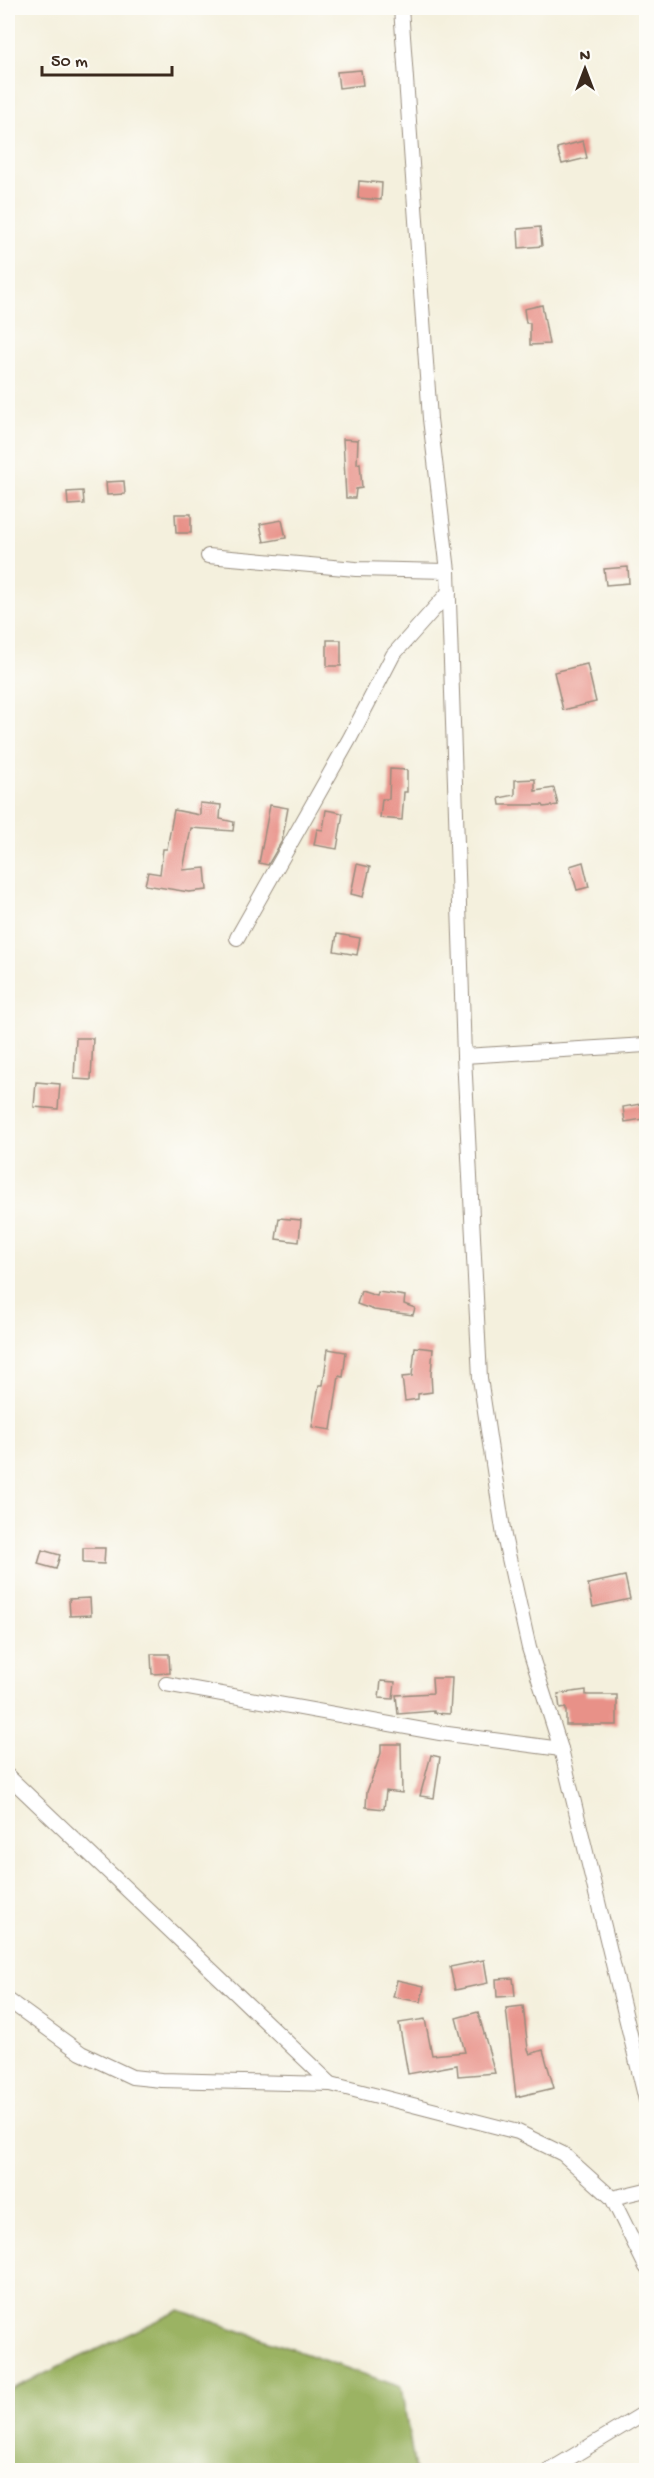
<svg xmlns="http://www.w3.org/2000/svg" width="654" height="2478" viewBox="0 0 654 2478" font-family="'Gochi Hand',sans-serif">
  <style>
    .forest { fill: #9bb364; stroke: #6b6e41; stroke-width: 1.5 }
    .building { fill: #e89188 }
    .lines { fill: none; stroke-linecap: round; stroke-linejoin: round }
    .street-casing { stroke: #988d7e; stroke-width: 16 }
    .street { stroke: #fff; stroke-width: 14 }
  </style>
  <rect width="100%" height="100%" fill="#fdfcf7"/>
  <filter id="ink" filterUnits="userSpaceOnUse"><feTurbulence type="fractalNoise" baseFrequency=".0167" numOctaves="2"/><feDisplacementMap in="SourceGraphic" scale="12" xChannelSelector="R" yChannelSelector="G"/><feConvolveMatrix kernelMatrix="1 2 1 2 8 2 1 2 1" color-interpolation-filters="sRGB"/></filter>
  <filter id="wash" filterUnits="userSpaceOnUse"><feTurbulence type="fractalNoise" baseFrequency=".008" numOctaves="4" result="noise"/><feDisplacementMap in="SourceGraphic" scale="24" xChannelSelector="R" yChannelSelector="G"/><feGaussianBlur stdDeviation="1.35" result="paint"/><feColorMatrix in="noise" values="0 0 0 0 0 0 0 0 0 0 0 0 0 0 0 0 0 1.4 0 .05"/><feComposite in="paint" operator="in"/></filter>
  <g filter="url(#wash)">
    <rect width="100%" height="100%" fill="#f4f0dd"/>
    <path class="forest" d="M 180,2310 L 401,2387 L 415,2470 L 8,2470 L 8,2391 Z"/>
    <g id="blocks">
      <g class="building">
        <path d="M 361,70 L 363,85 L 339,88 L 337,72 Z"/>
        <path d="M 583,141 L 587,158 L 562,164 L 557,148 Z"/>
        <path d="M 359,181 L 382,183 L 381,200 L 358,198 Z"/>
        <path d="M 540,227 L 542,246 L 519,248 L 518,229 Z"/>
        <path d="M 542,305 L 549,344 L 530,345 L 530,323 L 526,323 L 524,309 Z"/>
        <path d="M 343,439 L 358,440 L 357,464 L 360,463 L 362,488 L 356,489 L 355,498 L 346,498 Z"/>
        <path d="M 124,481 L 125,494 L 107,495 L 106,482 Z"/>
        <path d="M 83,491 L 84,504 L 68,505 L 67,492 Z"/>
        <path d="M 175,514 L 191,514 L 191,533 L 176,533 Z"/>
        <path d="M 282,520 L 286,538 L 264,542 L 260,524 Z"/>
        <path d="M 628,567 L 629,583 L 606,585 L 604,569 Z"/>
        <rect x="327" y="640" width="14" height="26"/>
        <path d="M 587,664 L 596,702 L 563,710 L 554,672 Z"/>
        <path d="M 390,769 L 407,770 L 407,792 L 404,792 L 402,820 L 380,818 L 382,799 L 389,799 Z"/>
        <path d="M 535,779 L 535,791 L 554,788 L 558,805 L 544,807 L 543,805 L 500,805 L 499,798 L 515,795 L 515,780 Z"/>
        <path d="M 200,803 L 221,805 L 220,819 L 234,822 L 233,831 L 191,828 L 183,870 L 205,868 L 207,890 L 189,892 L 145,885 L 148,872 L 160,874 L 163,849 L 167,849 L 174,810 L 200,815 Z"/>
        <path d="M 270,805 L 288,808 L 282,841 L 268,865 L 259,863 Z"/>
        <path d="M 326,810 L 343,813 L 337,849 L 314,845 L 317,829 L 323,830 Z"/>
        <path d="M 583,862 L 589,887 L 577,890 L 570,866 Z"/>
        <path d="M 357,864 L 370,867 L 363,897 L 351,894 Z"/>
        <path d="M 337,934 L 360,938 L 357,955 L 334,951 Z"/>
        <path d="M 76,1038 L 93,1038 L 91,1080 L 74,1079 Z"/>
        <path d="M 36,1082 L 60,1084 L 58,1109 L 34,1107 Z"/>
        <path d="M 640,1104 L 643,1119 L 625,1122 L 623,1107 Z"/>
        <path d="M 279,1218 L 301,1220 L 299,1242 L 276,1239 Z"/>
        <path d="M 361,1291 L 377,1296 L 378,1292 L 405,1296 L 404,1304 L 415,1308 L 413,1315 L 374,1310 L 357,1304 Z"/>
        <path d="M 415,1347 L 433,1349 L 431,1374 L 432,1392 L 418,1394 L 418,1399 L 405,1401 L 402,1377 L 412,1376 Z"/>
        <path d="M 328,1349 L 346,1352 L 343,1377 L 339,1376 L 331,1430 L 312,1427 L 319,1385 L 323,1385 Z"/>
        <path d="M 83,1548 L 105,1548 L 104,1564 L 83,1563 Z"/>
        <path d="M 42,1550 L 60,1555 L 56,1569 L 38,1564 Z"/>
        <path d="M 625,1576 L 630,1599 L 593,1607 L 588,1584 Z"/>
        <path d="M 90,1598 L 91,1615 L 70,1616 L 69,1599 Z"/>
        <path d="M 151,1654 L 169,1654 L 170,1673 L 152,1674 Z"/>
        <path d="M 432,1678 L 452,1678 L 450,1714 L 434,1713 L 434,1711 L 398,1714 L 396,1695 L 433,1693 Z"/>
        <path d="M 381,1681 L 395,1682 L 393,1699 L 379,1698 Z"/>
        <path d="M 586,1690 L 586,1695 L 617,1695 L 617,1725 L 566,1725 L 566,1708 L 560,1709 L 558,1694 Z"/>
        <path d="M 381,1744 L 401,1744 L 402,1793 L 386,1791 L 384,1809 L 366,1807 L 367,1792 L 381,1753 Z"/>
        <path d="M 431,1755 L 440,1757 L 434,1798 L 420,1796 Z"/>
        <path d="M 484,1960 L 488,1983 L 455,1990 L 450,1967 Z"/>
        <path d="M 513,1978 L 515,1996 L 497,1997 L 496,1979 Z"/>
        <path d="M 397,1980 L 424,1986 L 421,2002 L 393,1997 Z"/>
        <path d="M 523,2006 L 528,2049 L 530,2054 L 543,2050 L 554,2088 L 516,2097 L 506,2008 Z"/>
        <path d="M 478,2012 L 495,2073 L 458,2076 L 457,2065 L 408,2074 L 399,2023 L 425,2019 L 432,2055 L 465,2052 L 456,2018 Z"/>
      </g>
    </g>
  </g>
  <g filter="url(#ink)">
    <use href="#blocks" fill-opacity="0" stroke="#988d7e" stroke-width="1.5"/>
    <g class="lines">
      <g class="street-casing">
        <g id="street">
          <path d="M 401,8 L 430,419 L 448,571 L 464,1056 L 480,1378 L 504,1536 L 529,1648 L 561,1749 L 646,2100"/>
          <path d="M 208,556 L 356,569 L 448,571"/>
          <path d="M 237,938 L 350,738 L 393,655 L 449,592"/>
          <path d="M 464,1056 L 646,1045"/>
          <path d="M 166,1684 L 440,1733 L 561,1749"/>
          <path d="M 8,1776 L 331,2084"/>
          <path d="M 8,2000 L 81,2053 L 132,2077 L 161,2080 L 331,2084 L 518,2132 L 563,2154 L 612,2198 L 646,2267"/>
          <path d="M 612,2198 L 646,2190"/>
          <path d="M 550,2470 L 646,2412"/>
        </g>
      </g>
      <use href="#street" class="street"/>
    </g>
  </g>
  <rect width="654" height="2478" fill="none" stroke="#fdfcf7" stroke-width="30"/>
  <g transform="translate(585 69)" stroke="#fdfcf7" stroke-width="4.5" paint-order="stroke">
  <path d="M0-4.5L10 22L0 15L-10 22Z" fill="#3b2a1e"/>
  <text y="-9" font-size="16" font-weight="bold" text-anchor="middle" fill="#3b2a1e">N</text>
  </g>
  <path d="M42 66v9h130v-9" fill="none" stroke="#3b2a1e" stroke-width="3"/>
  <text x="51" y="66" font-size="18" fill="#3b2a1e" stroke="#fdfcf7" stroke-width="4.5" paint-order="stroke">50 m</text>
</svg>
